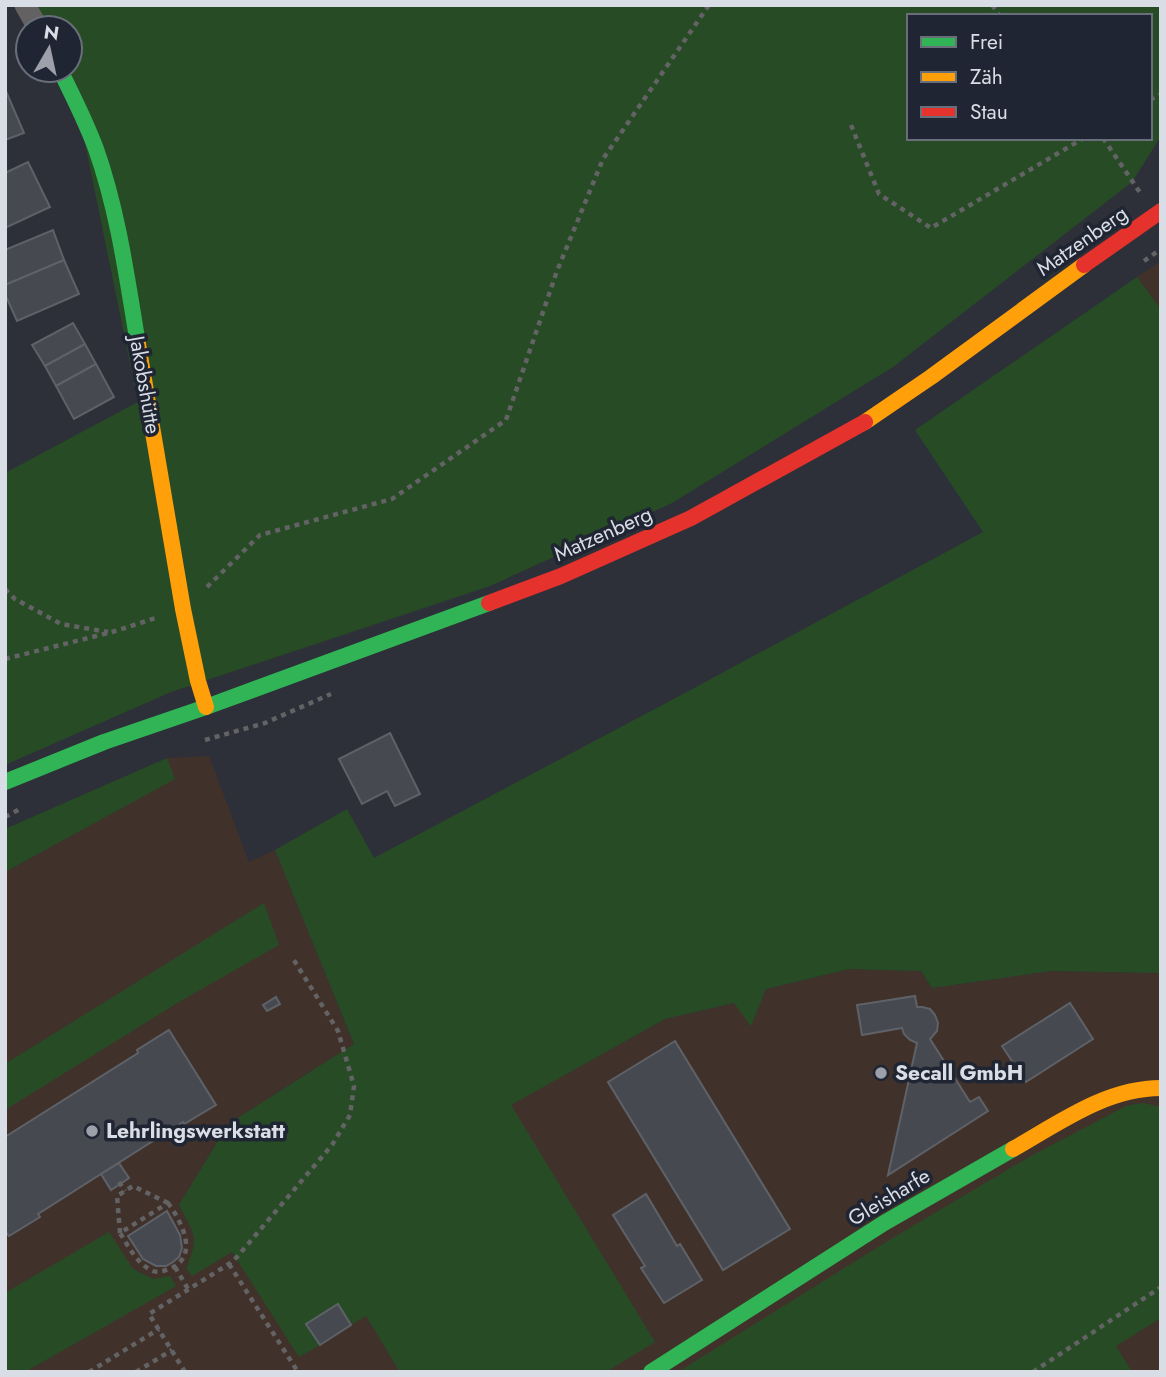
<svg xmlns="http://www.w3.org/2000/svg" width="1166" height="1377" viewBox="0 0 1166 1377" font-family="Jost,sans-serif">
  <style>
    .commercial { fill: #40322b }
    .green { fill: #274c25; fill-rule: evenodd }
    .building { fill: #46494f; stroke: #5e6268; stroke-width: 2 }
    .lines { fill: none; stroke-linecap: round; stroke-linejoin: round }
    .path { stroke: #636264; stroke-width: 4.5; stroke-dasharray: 5 5; stroke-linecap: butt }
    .street { stroke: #636162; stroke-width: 21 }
    .fast { stroke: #30b455; stroke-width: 16 }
    .slow { stroke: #ff9f0a; stroke-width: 16 }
    .jam { stroke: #e5322d; stroke-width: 16 }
    .poi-dot { fill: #9da0a9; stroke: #1f2532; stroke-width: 2.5 }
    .labels { text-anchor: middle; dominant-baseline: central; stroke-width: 7; stroke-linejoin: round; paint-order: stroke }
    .street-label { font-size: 21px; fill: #d9dde6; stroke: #1f2532 }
    .poi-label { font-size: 21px; font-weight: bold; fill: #d9dde6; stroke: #1f2532; text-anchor: start }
  </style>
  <rect width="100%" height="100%" fill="#2d3038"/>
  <g class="commercial">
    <path d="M 1161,261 L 1161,310 L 1137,277 Z"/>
    <path d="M 209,756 L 249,862 L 275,850 L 354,1044 L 228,1124 L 179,1205 L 194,1232 L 195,1249 L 186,1268 L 231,1252 L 240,1265 L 510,1105 L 665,1019 L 734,1003 L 766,989 L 849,969 L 921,971 L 932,988 L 1051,971 L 1161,973 L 1161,1372 L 25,1372 L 176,1285 L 153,1279 L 133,1269 L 5,1293 L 5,872 L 174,779 L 167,758 Z"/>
  </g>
  <g class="green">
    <path d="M 15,5 L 1161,5 L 1161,136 L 1132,182 L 893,367 L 672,503 L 490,586 L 171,692 L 5,765 L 5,473 L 138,402 L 70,70 L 70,28 L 28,28 ZM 909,16 L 1150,16 L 1150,138 L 909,138 Z"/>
    <path d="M 1137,277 L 1161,310 L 1161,973 L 1051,971 L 932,988 L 921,971 L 849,969 L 766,989 L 751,1026 L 734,1003 L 665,1019 L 511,1105 L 655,1342 L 606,1372 L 400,1372 L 366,1316 L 351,1325 L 337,1305 L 320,1345 L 299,1357 L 232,1252 L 192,1276 L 186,1268 C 200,1236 194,1234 179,1205 L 228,1124 L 354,1044 L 275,850 L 347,809 L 374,858 L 698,686 L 983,532 L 915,430 Z"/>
    <path d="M 167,758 L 175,779 L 5,872 L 5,829 Z"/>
    <path d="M 264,903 L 279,945 L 179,1002 L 5,1110 L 5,1064 Z"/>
    <path d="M 1143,1103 L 1161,1107 L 1161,1318 L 1116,1346 L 1132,1372 L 678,1372 L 891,1239 L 1029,1157 L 1126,1106 Z"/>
    <path d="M 109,1232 L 133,1269 L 153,1279 L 170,1276 L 176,1286 L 25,1372 L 5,1372 L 5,1293 Z"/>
  </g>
  <g class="building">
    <path d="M 5,89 L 24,133 L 5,140 Z"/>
    <path d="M 28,162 L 50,207 L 5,228 L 5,173 Z"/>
    <path d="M 53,230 L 64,260 L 5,285 L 5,250 Z"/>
    <path d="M 64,260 L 79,294 L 17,321 L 5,294 L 5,285 Z"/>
    <path d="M 73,323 L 85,344 L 45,366 L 32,345 Z"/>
    <path d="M 85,344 L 96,364 L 56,386 L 45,366 Z"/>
    <path d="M 96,364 L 114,397 L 74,419 L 56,386 Z"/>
    <path d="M 390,733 L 420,794 L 395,806 L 387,791 L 362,804 L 339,759 Z"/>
    <path d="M 915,996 L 917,1007 L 922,1007 L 930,1009 L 935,1015 L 938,1023 L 937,1031 L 930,1039 L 970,1102 L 979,1097 L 988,1111 L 888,1175 L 917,1043 L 910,1040 L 904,1034 L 902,1028 L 862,1035 L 857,1005 Z"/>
    <path d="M 276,997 L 280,1004 L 267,1011 L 263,1005 Z"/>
    <path d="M 1070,1003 L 1093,1039 L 1026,1082 L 1002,1046 Z"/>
    <path d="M 169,1030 L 216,1105 L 184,1124 L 183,1122 L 38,1214 L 40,1217 L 9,1236 L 5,1231 L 5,1137 L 138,1053 L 137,1050 Z"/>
    <path d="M 675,1041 L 790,1229 L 723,1270 L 608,1082 Z"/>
    <path d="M 119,1163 L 129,1178 L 111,1190 L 101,1174 Z"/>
    <path d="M 646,1194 L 677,1246 L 680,1244 L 702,1280 L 664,1303 L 641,1268 L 645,1266 L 613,1215 Z"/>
    <path d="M 167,1211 L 180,1235 L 182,1248 L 179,1257 L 173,1262 L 166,1266 L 156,1266 L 143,1259 L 128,1236 Z"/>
    <path d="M 338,1304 L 351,1325 L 320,1345 L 306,1324 Z"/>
  </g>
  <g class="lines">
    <g class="path">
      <path d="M 992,5 L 1000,16"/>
      <path d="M 1150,100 L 1161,94"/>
      <path d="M 851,125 L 879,194 L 931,228 L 1084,138"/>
      <path d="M 1103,138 L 1141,194"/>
      <path d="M 1144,261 L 1161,249"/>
      <path d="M 207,587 L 260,535 L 392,499 L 506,420 L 557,271 L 603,159 L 709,5"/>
      <path d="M 5,589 L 15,599 L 61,624 L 108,632"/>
      <path d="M 5,659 L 112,632 L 159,617"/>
      <path d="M 205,740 L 265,723 L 331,694"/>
      <path d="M 5,817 L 20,809"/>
      <path d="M 119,1182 L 125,1191"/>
      <path d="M 168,1203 C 182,1222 200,1257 169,1269 C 164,1271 158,1273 153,1271 C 137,1264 129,1247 120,1233 Z"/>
      <path d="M 120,1233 L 117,1196 L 133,1186 L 168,1203"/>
      <path d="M 229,1264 L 298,1372"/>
      <path d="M 175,1267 L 188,1289"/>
      <path d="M 89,1372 L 159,1329"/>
      <path d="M 136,1372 L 172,1350"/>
      <path d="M 185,1372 L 149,1314 L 229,1264 L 237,1257 L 332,1145 L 350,1115 L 354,1086 L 338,1031 L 292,957"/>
      <path d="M 1033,1372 L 1161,1287"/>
    </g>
    <path class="street" d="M 25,5 L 38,28"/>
    <g class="fast">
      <path d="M 60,70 C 73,96 86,122 96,149 C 118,211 127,278 138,344"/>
      <path d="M 5,782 L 104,742 L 206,707 L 489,603"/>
      <path d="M 651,1372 L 884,1223 L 1013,1149"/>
    </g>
    <g class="slow">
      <path d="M 138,344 L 183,609 L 198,681 L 206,707"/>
      <path d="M 865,422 L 931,377 L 1084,265"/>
      <path d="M 1013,1149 C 1059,1123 1106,1088 1161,1088"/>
    </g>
    <g class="jam">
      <path d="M 1084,265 L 1161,211"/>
      <path d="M 489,603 L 561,576 L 691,518 L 865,422"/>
    </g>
  </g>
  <g class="poi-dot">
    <circle cx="881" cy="1073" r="7"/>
    <circle cx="92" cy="1131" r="7"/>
  </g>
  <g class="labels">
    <g class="street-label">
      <text transform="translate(1082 241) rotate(-35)">Matzenberg</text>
      <text transform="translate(145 385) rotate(80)">Jakobshütte</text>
      <text transform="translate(603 534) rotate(-24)">Matzenberg</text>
      <text transform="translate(889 1197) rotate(-31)">Gleisharfe</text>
    </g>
    <g class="poi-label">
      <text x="895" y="1073">Secall GmbH</text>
      <text x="106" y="1131">Lehrlingswerkstatt</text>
    </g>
  </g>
  <rect width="1166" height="1377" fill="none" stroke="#d9dde6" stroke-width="14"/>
  <rect x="907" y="14" width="245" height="126" fill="#1f2532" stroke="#696f7a" stroke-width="2"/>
  <rect x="921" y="37" width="35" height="10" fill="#30b455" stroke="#696f7a" stroke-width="2"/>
  <text x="970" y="49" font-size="21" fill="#d9dde6">Frei</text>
  <rect x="921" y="72" width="35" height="10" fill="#ff9f0a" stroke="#696f7a" stroke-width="2"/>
  <text x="970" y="84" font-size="21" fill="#d9dde6">Zäh</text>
  <rect x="921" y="107" width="35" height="10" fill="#e5322d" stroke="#696f7a" stroke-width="2"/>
  <text x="970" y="119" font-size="21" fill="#d9dde6">Stau</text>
  <g transform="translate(49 49) rotate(9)"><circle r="33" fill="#1f2532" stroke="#696f7a" stroke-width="2"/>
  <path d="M0-5L12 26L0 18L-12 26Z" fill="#9da0a9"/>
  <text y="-10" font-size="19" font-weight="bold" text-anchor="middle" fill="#d9dde6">N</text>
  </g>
</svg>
